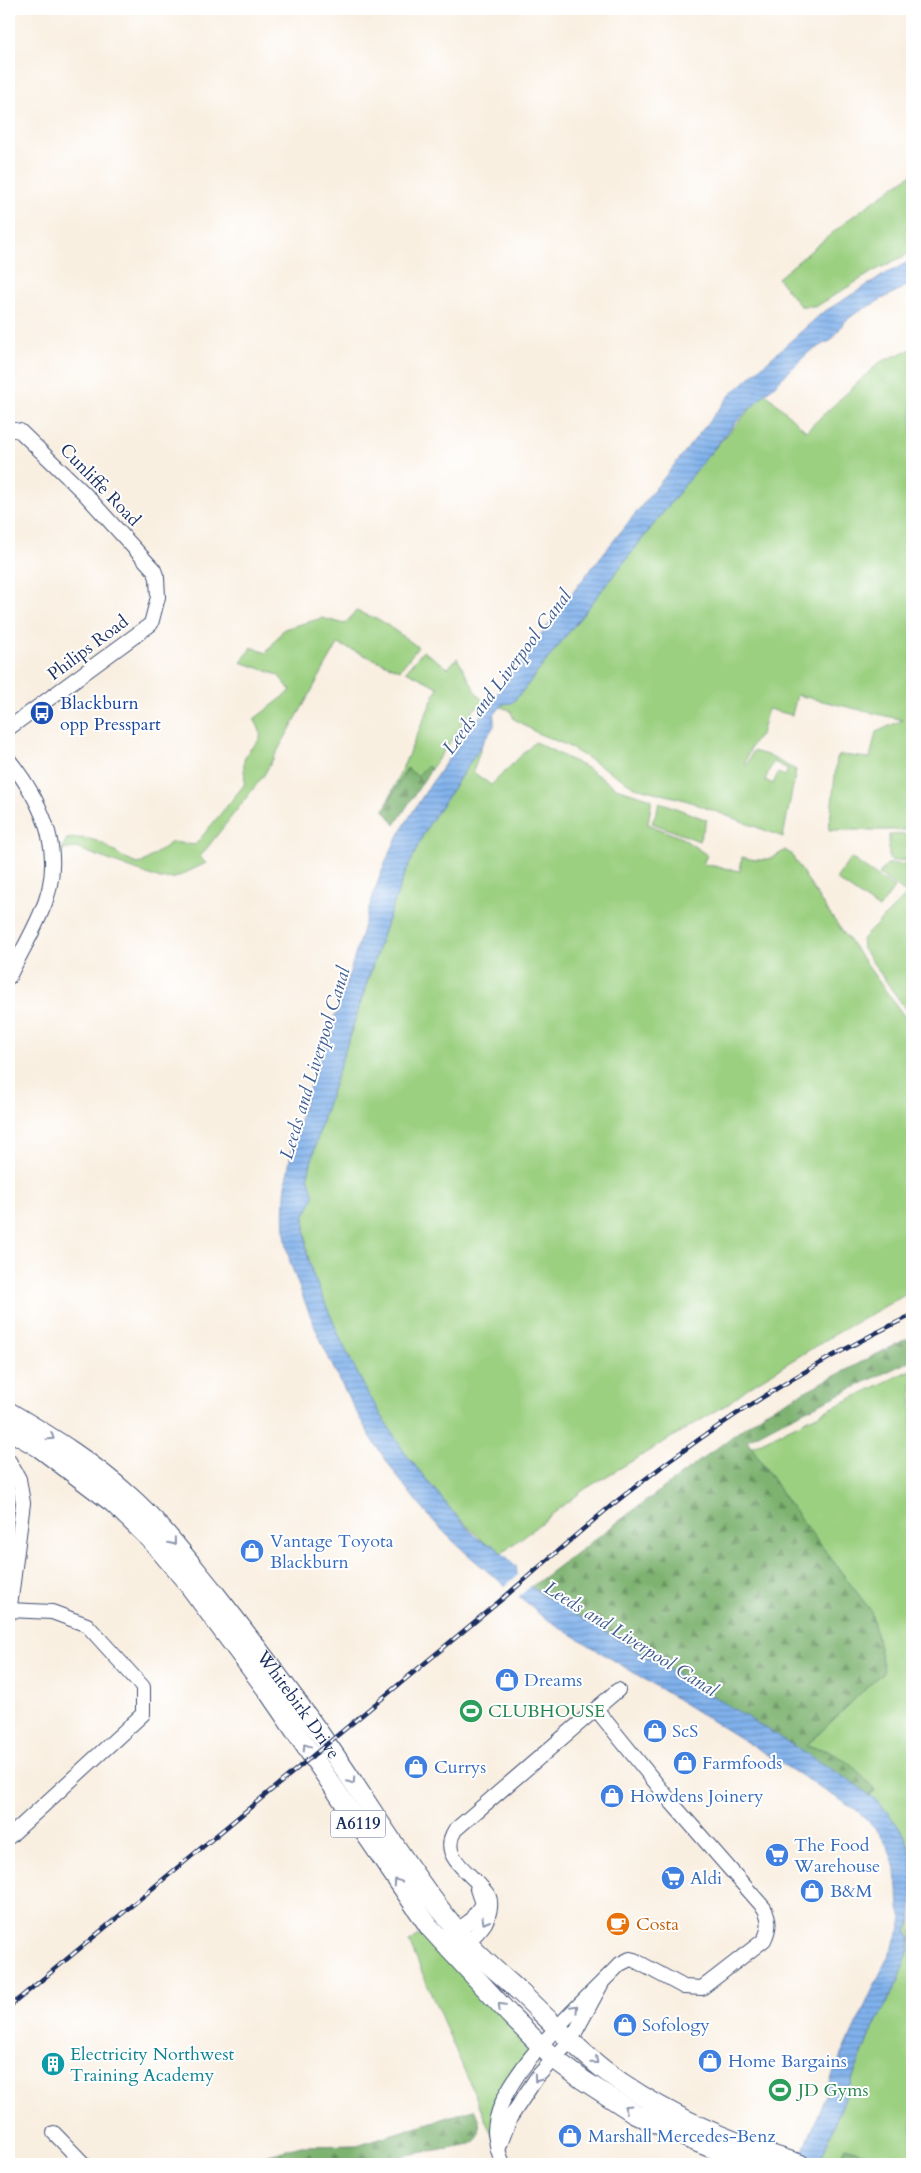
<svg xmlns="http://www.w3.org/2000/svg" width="921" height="2173" viewBox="0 0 921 2173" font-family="Cardo,serif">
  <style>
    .green { fill: #9cd081; stroke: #5c8070; fill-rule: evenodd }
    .forest { fill: url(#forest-firs); stroke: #4c7066 }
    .water { fill: url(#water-rules); stroke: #4e70a4 }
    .pier { fill: #f9efe1 }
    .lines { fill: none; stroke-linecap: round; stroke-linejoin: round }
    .minor-casing { stroke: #3c4c72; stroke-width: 16 }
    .highway-casing { stroke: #3c4c72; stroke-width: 21 }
    .minor { stroke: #fff; stroke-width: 14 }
    .highway { stroke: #fff; stroke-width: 19 }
    .rail-casing { stroke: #1b2f5e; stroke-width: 4.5 }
    .rail { stroke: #fff; stroke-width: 2.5; stroke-dasharray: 8; stroke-linecap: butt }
    .oneway { stroke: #8d97ae }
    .labels { text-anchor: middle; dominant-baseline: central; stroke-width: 4; stroke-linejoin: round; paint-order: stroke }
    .shield { fill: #fff; stroke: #5f6d8e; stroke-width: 1 }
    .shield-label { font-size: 16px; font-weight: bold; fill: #1b2f5e }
    .street-label { font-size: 18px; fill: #1b2f5e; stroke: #fff }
    .transit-label { font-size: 18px; fill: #164399; stroke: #fff; text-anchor: start }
    .shop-label { font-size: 18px; fill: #366cbe; stroke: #fff; text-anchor: start }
    .leisure-label { font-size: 18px; fill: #27864d; stroke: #fff; text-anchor: start }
    .food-label { font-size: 18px; fill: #c56008; stroke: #fff; text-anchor: start }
    .culture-label { font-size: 18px; fill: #0d838f; stroke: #fff; text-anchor: start }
    .water-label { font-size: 19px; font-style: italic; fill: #3e5c8f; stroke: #fff }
  </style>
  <defs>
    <pattern id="forest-firs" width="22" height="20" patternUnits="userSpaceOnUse" patternTransform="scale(1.25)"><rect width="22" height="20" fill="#7db26f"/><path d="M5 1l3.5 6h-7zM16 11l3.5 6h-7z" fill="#66915e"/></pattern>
    <pattern id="water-rules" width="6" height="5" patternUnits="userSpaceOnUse" patternTransform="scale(1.25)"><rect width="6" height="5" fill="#80b1eb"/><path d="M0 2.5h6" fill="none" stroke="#6890c2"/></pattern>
  </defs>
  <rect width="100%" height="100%" fill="#fff"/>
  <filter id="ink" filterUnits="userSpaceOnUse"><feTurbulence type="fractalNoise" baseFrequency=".02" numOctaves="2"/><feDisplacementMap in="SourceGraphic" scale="10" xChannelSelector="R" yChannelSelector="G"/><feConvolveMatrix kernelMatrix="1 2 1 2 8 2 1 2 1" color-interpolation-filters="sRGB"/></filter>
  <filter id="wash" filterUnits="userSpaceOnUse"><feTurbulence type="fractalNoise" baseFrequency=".0096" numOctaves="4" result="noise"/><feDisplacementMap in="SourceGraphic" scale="20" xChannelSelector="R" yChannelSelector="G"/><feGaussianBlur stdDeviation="1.12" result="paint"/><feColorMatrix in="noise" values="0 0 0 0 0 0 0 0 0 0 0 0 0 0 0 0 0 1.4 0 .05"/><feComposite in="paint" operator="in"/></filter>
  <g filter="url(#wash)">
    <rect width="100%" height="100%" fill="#f9efe1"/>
    <g class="green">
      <path d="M 912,174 L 912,252 L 874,271 L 817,306 L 800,306 L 778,278 L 853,216 Z"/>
      <path d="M 912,349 L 912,830 L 829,830 L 837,758 L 840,755 L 870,758 L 876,732 L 903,720 L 797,695 L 792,715 L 768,709 L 761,734 L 752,745 L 744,764 L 746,766 L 753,751 L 767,755 L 796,770 L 783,837 L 685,800 L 635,787 L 566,745 L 537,733 L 514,719 L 510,710 L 500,707 L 521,693 L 706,458 L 765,393 L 806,431 L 880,362 ZM 773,762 L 788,769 L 785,776 L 778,773 L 773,784 L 765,780 Z"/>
      <path d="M 356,611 L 380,620 L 418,647 L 400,670 L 338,644 L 264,775 L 200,857 L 206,863 L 175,878 L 160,879 L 76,848 L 61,850 L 67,839 C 106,834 106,852 137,864 L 142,863 L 172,842 L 195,845 L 244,785 C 246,777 243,768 244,761 C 249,740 271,746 254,719 L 291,691 L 278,675 L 241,662 L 252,647 L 266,653 L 284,629 L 322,618 L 345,624 Z"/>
      <path d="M 423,651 L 448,668 L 457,658 L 477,694 L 485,703 L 474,709 L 431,769 L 427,767 L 417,776 L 407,769 L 384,810 L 438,687 L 406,671 Z"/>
      <path d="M 535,742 L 587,768 L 616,788 L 652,799 L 648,824 L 682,838 L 707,855 L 703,864 L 740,871 L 742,857 C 760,862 770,861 785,850 L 791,854 L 824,906 L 912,1027 L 912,1291 L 832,1336 L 749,1387 L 726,1405 L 585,1489 L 502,1553 L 493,1545 L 485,1543 L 452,1511 L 404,1452 L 367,1392 L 345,1349 L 312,1273 L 307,1252 L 304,1217 L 310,1206 L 308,1175 L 321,1124 L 391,910 L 414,850 L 426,829 L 482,744 L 473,772 L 491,785 Z"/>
      <path d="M 660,802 L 707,820 L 699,841 L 652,823 Z"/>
      <path d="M 912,834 L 912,1018 L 863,949 L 862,939 L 907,894 L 879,874 L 887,864 L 906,864 L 906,860 L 892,861 L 889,859 L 889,835 Z"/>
      <path d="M 851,858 L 894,888 L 879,909 L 836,879 Z"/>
      <path d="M 912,1369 L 912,1857 C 904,1831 890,1813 870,1795 L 875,1791 L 828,1750 L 806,1746 L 884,1671 L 871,1611 L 787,1501 L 751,1447 Z"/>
      <path d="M 912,1919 L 912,2164 L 902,2164 L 845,2147 L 838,2164 L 820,2161 L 870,2034 L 899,1980 L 909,1949 L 910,1938 L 907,1931 L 910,1921 Z"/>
      <path d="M 430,1928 L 541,2046 L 502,2102 L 496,2144 L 409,1942 Z"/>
    </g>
    <g class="forest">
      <path d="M 427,766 L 431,769 L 395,825 L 384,810 L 407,768 L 417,776 Z"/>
      <path d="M 912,1336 L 912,1360 L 781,1422 L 747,1440 L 787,1501 L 871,1611 L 884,1671 L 806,1746 L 828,1750 L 851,1764 L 875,1790 L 870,1795 L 672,1671 L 570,1611 L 555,1598 L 549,1599 L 531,1587 L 765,1412 Z"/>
      <path d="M 474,2109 C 480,2121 484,2135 471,2144 L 407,2155 L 381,2164 L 237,2164 L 301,2146 L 357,2145 Z"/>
      <path d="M 845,2147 L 902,2164 L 838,2164 Z"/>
    </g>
    <path class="water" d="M 912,260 L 912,283 L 856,313 L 844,322 L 832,340 L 809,352 L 738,420 L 706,458 L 521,693 L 512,703 L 503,704 L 494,715 L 494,726 L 426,829 L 403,878 L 383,933 L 321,1124 L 308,1175 L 314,1197 L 304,1217 L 307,1252 L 312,1273 L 345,1349 L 367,1392 L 404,1452 L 452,1511 L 476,1537 L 485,1543 L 493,1545 L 516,1566 L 517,1574 L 531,1587 L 549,1599 L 556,1598 L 561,1600 L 562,1605 L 570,1611 L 672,1671 L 857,1785 L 883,1807 L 904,1834 L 908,1845 L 912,1857 L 912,1919 L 907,1931 L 910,1938 L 909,1949 L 899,1980 L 870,2034 L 819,2164 L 799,2164 L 833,2074 L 900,1931 L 903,1919 C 897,1910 899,1899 898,1889 C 894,1851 884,1833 855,1809 L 537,1613 L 535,1609 C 502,1583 469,1558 440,1528 C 369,1453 324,1357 290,1262 C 267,1170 320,1065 348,978 C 363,932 373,885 395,842 C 417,801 451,755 479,717 C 496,707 493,703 500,688 L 587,574 L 731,394 L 822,313 L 887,273 Z"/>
    <path class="pier" d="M 520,1573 L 532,1585 L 517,1598 L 504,1587 Z"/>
  </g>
  <g filter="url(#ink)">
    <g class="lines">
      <g class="minor-casing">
        <g id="minor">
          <path d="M 9,429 L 20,431 L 84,493 L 154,570 L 157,578 L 158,597 L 151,624 L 9,728"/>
          <path d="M 9,760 C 46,807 67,858 40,915 C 31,936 19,956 9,977"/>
          <path d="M 9,1461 L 19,1479 L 23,1503 L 9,1614"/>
          <path d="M 596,1709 L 672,1803 L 764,1908 C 770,1919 770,1928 764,1940 L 702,1988 L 684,1987 L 634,1960 L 630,1959 L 620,1964 C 583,2003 497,2075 495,2131 C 495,2137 497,2144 498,2150 L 510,2118 L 537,2077 L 571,2040 L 603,1981"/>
          <path d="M 9,1837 L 143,1714 L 143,1687 L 87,1625 L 52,1612 L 9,1610"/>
          <path d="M 450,1935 L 470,1921 L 482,1904 L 477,1889"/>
          <path d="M 461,1948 C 469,1941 479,1932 485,1923 C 489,1916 492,1904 489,1897 C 479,1876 436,1860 455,1830 L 618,1690"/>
          <path d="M 54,2133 L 84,2164"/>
          <path d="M 498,2150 L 503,2164"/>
        </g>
      </g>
      <g class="highway-casing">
        <g id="highway">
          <path id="s1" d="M 9,1412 C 51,1437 92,1462 128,1495 C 160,1523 186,1558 213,1591 C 258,1648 302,1707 343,1767 C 382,1825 419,1886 465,1940 C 482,1960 503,1976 522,1994 C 549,2020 575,2047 604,2070 C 662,2114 731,2143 800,2164"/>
          <path d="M 9,1430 L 40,1448 L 113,1503 L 151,1540 L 185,1580 L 267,1690 L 430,1928 L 510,2015 L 553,2058 L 583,2080 L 634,2113 L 689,2139 L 751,2164"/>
        </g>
      </g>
      <use href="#minor" class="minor"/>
      <use href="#highway" class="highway"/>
      <g class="rail-casing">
        <path id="rail" d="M 9,2007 C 171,1873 333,1739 495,1605 C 542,1566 586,1524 635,1487 C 720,1420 814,1362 912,1315"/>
      </g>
      <use href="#rail" class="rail"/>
    </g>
    <defs><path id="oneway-chevron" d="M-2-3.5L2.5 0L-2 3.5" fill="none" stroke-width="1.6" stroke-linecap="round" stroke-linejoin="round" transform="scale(1.25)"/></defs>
    <g class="oneway">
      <use href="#oneway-chevron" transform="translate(51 1437) rotate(32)"/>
      <use href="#oneway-chevron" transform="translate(173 1542) rotate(51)"/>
      <use href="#oneway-chevron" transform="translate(306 1747) rotate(-124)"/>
      <use href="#oneway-chevron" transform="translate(352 1781) rotate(57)"/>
      <use href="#oneway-chevron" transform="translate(397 1882) rotate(-124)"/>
      <use href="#oneway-chevron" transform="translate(485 1921) rotate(120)"/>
      <use href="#oneway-chevron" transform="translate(501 2006) rotate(-133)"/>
      <use href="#oneway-chevron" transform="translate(575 2008) rotate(-46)"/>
      <use href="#oneway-chevron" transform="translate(595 2061) rotate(41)"/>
      <use href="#oneway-chevron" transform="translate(537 2079) rotate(125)"/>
      <use href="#oneway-chevron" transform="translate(627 2108) rotate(-148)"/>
    </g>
  </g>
  <defs>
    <g id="bus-disc" transform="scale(1.25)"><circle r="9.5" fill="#1a4fb4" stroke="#fff"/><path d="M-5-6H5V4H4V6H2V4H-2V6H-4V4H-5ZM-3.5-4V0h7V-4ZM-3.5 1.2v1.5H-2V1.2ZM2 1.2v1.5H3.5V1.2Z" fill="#fff"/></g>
    <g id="shop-disc" transform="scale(1.25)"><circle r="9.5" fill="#3f7fe0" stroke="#fff"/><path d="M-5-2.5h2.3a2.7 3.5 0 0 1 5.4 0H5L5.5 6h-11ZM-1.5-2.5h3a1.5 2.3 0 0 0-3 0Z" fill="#fff"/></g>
    <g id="stadium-disc" transform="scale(1.25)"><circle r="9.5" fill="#2e9e5b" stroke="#fff"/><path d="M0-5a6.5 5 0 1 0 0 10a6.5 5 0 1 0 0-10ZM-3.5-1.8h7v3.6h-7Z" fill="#fff"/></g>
    <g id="supermarket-disc" transform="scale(1.25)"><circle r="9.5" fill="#3f7fe0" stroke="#fff"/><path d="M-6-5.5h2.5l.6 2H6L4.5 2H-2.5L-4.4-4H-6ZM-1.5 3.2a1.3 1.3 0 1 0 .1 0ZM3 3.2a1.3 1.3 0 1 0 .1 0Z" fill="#fff"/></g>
    <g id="cafe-disc" transform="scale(1.25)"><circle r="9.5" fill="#e8710a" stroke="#fff"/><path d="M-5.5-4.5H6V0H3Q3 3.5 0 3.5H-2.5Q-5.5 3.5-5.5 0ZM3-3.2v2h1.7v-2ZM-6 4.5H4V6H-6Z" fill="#fff"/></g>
    <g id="building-disc" transform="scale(1.25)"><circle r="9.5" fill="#0f9aa8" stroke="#fff"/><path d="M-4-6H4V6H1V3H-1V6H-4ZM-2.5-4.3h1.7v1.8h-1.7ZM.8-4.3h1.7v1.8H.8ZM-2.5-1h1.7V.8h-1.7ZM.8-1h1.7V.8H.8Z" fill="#fff"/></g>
  </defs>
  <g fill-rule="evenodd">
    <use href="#bus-disc" x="42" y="713"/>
    <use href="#shop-disc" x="252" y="1551"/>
    <use href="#shop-disc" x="507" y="1680"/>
    <use href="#stadium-disc" x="471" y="1711"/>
    <use href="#shop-disc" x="655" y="1731"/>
    <use href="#shop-disc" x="685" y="1763"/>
    <use href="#shop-disc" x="416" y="1767"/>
    <use href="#shop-disc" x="612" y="1796"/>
    <use href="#supermarket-disc" x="777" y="1855"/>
    <use href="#supermarket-disc" x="673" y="1878"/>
    <use href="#shop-disc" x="812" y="1891"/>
    <use href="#cafe-disc" x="618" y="1924"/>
    <use href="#shop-disc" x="625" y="2025"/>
    <use href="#shop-disc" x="710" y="2061"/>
    <use href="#building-disc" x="53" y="2064"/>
    <use href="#stadium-disc" x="780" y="2090"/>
    <use href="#shop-disc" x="570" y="2136"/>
  </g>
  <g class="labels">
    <rect class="shield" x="330.5" y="1810.5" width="55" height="27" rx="4"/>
    <g class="shield-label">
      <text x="358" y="1824">A6119</text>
    </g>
    <g class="street-label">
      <text transform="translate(100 485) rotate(46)">Cunliffe Road</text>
      <text transform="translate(88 648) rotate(-37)">Philips Road</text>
      <text stroke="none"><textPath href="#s1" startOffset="416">Whitebirk Drive</textPath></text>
    </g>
    <g class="transit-label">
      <text x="60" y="703">Blackburn<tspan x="60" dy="21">opp Presspart</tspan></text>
    </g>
    <g class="shop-label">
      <text x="270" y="1541">Vantage Toyota<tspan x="270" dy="21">Blackburn</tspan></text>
      <text x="524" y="1680">Dreams</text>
      <text x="672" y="1731">ScS</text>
      <text x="702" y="1763">Farmfoods</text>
      <text x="434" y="1767">Currys</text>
      <text x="630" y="1796">Howdens Joinery</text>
      <text x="794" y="1845">The Food<tspan x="794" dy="21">Warehouse</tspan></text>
      <text x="690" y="1878">Aldi</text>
      <text x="830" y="1891">B&amp;M</text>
      <text x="642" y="2025">Sofology</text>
      <text x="728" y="2061">Home Bargains</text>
      <text x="588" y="2136">Marshall Mercedes-Benz</text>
    </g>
    <g class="leisure-label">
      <text x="488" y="1711">CLUBHOUSE</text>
      <text x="798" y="2090">JD Gyms</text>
    </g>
    <g class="food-label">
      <text x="636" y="1924">Costa</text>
    </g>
    <g class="culture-label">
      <text x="70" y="2054">Electricity Northwest<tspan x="70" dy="21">Training Academy</tspan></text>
    </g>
    <g class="water-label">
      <text transform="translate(507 672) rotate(-53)">Leeds and Liverpool Canal</text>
      <text transform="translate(315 1063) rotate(-73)">Leeds and Liverpool Canal</text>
      <text transform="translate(631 1639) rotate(32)">Leeds and Liverpool Canal</text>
    </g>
  </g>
  <rect width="921" height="2173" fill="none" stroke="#fff" stroke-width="30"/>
</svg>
